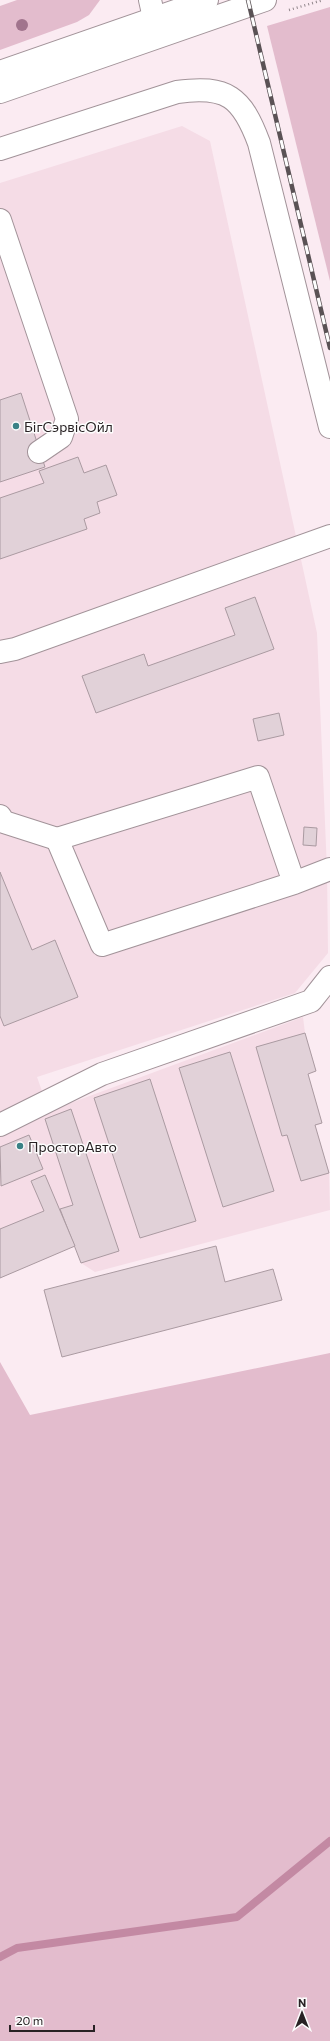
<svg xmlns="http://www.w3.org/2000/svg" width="330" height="2041" viewBox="0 0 330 2041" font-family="Commissioner,sans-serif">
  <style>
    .built { fill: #f5dce6 }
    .green { fill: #e3bccd }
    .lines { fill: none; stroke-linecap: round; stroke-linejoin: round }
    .stream { stroke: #c389a3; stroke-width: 8 }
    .building { fill: #e1d1d8; stroke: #aa9aa1 }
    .minor-casing { stroke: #a29399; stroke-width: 24 }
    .major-casing { stroke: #a29399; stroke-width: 24 }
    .path { stroke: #90858a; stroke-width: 2.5; stroke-dasharray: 1 3; stroke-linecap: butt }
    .minor { stroke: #fff; stroke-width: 22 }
    .major { stroke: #fff; stroke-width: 22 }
    .rail-casing { stroke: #5a5255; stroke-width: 4.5 }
    .rail { stroke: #fdfdfd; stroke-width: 3; stroke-dasharray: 9; stroke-linecap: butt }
    .tree { fill: #a1748d }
    .poi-dot { fill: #398286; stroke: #fdfdfd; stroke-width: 1.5 }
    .labels { text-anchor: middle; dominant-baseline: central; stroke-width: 3; stroke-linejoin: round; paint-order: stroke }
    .poi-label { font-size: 14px; fill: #282224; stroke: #fdfdfd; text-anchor: start }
  </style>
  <rect width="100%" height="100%" fill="#fbebf2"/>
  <path class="built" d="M 182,126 L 210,141 L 317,633 L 327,870 L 328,953 L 295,993 L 37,1077 L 49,1111 L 303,1017 L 305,1033 L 316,1071 L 308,1074 L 322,1123 L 315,1126 L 329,1173 L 330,1210 L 95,1272 L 81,1263 L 75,1246 L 0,1278 L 0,183 Z"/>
  <g class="green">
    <path d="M 17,0 L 100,0 L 89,15 L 77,22 L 0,50 L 0,6 Z"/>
    <path d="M 330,7 L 330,281 L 267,26 Z"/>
    <path d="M 330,1353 L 330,2041 L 0,2041 L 0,1362 L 30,1415 Z"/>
  </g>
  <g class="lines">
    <path class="stream" d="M 0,1957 L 17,1948 L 237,1917 L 330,1841"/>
  </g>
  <g class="building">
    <path d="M 21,393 L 45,467 L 0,482 L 0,400 Z"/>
    <path d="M 78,457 L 84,473 L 106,465 L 117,495 L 97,502 L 100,513 L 84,519 L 87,529 L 0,559 L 0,498 L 44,483 L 39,471 Z"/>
    <path d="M 255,597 L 274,649 L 96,713 L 82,676 L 144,654 L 148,666 L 235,635 L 225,608 Z"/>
    <path d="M 279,713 L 284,735 L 258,741 L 253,719 Z"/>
    <path d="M 304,827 L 317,828 L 316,846 L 303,845 Z"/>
    <path d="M 0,872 L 32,950 L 55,940 L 78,997 L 4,1026 L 0,1016 Z"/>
    <path d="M 305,1033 L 316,1071 L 308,1074 L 322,1123 L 315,1125 L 329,1173 L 301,1181 L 287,1135 L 282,1136 L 256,1047 Z"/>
    <path d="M 230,1052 L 274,1191 L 223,1207 L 179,1068 Z"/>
    <path d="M 150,1079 L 196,1221 L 140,1238 L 94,1098 Z"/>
    <path d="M 71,1109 L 119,1251 L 81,1263 L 60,1209 L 73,1205 L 45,1119 Z"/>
    <path d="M 29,1135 L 43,1169 L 1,1186 L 0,1147 Z"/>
    <path d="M 45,1175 L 75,1246 L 0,1278 L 0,1229 L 44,1211 L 31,1181 Z"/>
    <path d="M 216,1246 L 225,1282 L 273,1269 L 282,1300 L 62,1357 L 44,1290 Z"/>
  </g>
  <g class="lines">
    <g class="minor-casing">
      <g id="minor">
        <path d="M 150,0 L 158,36"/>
        <path d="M 0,149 L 177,92 C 227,85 242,97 259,143 L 330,427"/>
        <path d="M 0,220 L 67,419 L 61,437 L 39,452"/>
        <path d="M 0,652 L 15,649 L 330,536"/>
        <path d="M 0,816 L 4,822 L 57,839"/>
        <path d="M 294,883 L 258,777 L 57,839 L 102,945 L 294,883 L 330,869"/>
        <path d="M 0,1125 L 102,1074 L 311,1001 L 330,977"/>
      </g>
    </g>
    <g class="major-casing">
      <g id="major">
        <path d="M 0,72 L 207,0"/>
        <path d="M 0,92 L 265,0"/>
      </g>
    </g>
    <path class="path" d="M 289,10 L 323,0"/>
    <use href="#minor" class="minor"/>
    <use href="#major" class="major"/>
    <g class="rail-casing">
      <path id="rail" d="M 248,0 L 330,348"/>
    </g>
    <use href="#rail" class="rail"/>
  </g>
  <circle class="tree" cx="22" cy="25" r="6"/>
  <g class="poi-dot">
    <circle cx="16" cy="426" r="4"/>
    <circle cx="20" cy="1146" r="4"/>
  </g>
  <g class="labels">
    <g class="poi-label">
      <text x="24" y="426">БігСэрвісОйл</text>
      <text x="28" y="1146">ПросторАвто</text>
    </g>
  </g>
  <g transform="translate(302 2013)" stroke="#fdfdfd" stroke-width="3" paint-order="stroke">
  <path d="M0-3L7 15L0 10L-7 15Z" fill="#282224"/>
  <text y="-6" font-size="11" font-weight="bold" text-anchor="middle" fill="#282224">N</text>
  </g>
  <path d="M10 2025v6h84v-6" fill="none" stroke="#282224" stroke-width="2"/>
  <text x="16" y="2025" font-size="12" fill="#282224" stroke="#fdfdfd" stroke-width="3" paint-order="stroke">20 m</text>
</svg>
